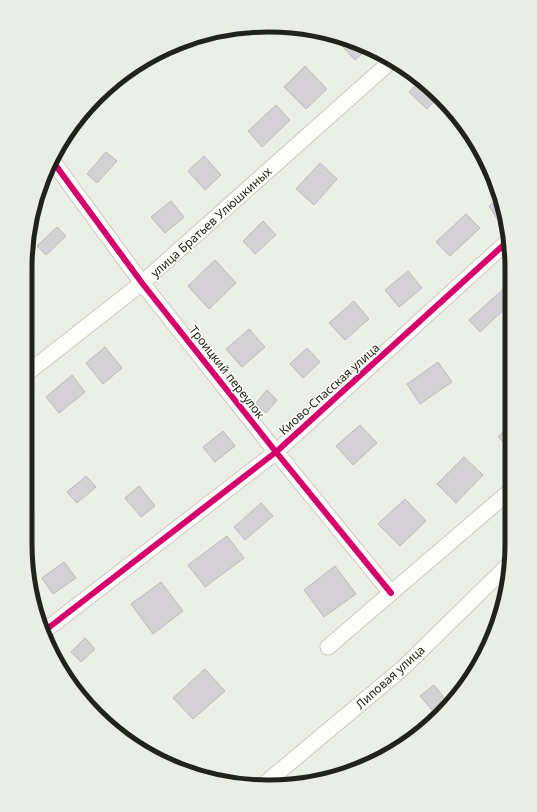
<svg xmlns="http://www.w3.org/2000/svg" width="537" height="812" viewBox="0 0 537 812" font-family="'Noto Sans',sans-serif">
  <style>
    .building { fill: #d4d1d4; stroke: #bbbbba }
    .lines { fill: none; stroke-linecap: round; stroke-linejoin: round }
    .minor-casing { stroke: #c8cbc3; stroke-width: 17 }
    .minor { stroke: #fcfdfb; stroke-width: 15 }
    .cycleway-casing { stroke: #fcfff7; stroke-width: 8 }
    .cycleway { stroke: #d6006c; stroke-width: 6 }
    .labels { text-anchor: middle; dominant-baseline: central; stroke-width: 3; stroke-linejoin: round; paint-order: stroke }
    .street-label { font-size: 12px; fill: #20231c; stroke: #fcfff7 }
    .rim { fill: none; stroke: #20231c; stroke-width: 5 }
  </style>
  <rect width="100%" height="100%" fill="#ebefe5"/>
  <g class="building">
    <path d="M 347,38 L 367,49 L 355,60 L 341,45 Z"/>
    <path d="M 305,66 L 327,89 L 306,109 L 284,87 Z"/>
    <path d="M 420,80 L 429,86 L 438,97 L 427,109 L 409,92 Z"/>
    <path d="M 276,105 L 290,120 L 262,147 L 248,131 Z"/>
    <path d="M 106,152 L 117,161 L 97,183 L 87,174 Z"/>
    <path d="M 204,156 L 221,175 L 205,190 L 188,171 Z"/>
    <path d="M 320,163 L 337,179 L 314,205 L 296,189 Z"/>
    <path d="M 497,200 L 503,219 L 499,222 L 489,206 Z"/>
    <path d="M 171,201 L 184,217 L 165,233 L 151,217 Z"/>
    <path d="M 466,214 L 480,228 L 450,256 L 436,242 Z"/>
    <path d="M 263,221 L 276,235 L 255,254 L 243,241 Z"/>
    <path d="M 57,227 L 66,236 L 46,255 L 37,246 Z"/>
    <path d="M 215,260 L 236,283 L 209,309 L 188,286 Z"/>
    <path d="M 408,271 L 422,288 L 399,307 L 385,290 Z"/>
    <path d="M 511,282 L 511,303 L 480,332 L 469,320 Z"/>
    <path d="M 354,301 L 369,319 L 345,340 L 329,323 Z"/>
    <path d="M 249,329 L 265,347 L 242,367 L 226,349 Z"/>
    <path d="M 105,347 L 122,368 L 103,384 L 86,363 Z"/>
    <path d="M 307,348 L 320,362 L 303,378 L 290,364 Z"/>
    <path d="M 438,362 L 452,382 L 420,404 L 407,384 Z"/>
    <path d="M 72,375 L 85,392 L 59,413 L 46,397 Z"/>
    <path d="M 267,390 L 277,400 L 266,413 L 255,404 Z"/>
    <path d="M 511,424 L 511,449 L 498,437 Z"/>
    <path d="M 360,425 L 377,443 L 353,465 L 336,446 Z"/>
    <path d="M 26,427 L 32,437 L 26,441 Z"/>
    <path d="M 223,431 L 235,446 L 215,462 L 203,447 Z"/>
    <path d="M 464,457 L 483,475 L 456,503 L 437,484 Z"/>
    <path d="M 86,476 L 96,487 L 77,503 L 67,492 Z"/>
    <path d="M 139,486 L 155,506 L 141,517 L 125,498 Z"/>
    <path d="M 405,499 L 426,521 L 400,546 L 378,524 Z"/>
    <path d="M 261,503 L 273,516 L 245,540 L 234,527 Z"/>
    <path d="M 227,536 L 244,558 L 205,587 L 188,565 Z"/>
    <path d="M 64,562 L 76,578 L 53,594 L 42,578 Z"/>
    <path d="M 335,566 L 356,594 L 324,617 L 304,590 Z"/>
    <path d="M 161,582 L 183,611 L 153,634 L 131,604 Z"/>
    <path d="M 85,638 L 95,649 L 81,662 L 71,652 Z"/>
    <path d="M 489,644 L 487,651 L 483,657 L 479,653 Z"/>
    <path d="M 205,669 L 225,691 L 193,719 L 173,698 Z"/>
    <path d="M 434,685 L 450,705 L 437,716 L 420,696 Z"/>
  </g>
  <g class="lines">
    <g class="minor-casing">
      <g id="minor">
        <path d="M 51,159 L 142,283 L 276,452 L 391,593"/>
        <path d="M 26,374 L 142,283 L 389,63"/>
        <path d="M 43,632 L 276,452 L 508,241"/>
        <path d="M 328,647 L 510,491"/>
        <path d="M 263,785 L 403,668 L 510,563"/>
      </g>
    </g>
    <use href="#minor" class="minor"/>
    <g class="cycleway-casing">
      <g id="cycleway">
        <path d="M 51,159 L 142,283 L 276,452 L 391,593"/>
        <path d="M 43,632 L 276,452 L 508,241"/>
      </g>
    </g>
    <use href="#cycleway" class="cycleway"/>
  </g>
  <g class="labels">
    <g class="street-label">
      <text transform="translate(211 222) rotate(-42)">улица Братьев Улюшкиных</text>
      <text transform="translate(227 372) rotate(52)">Троицкий переулок</text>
      <text transform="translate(329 389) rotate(-42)">Киово-Спасская улица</text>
      <text transform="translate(390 677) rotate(-42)">Липовая улица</text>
    </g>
  </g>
  <path d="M0 0H537V812H0ZM268 32H269A236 236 0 0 1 505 268V544A236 236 0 0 1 269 780H268A236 236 0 0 1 32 544V268A236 236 0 0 1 268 32Z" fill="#eaede5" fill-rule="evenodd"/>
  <path class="rim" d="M268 32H269A236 236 0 0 1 505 268V544A236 236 0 0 1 269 780H268A236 236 0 0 1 32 544V268A236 236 0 0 1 268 32Z"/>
</svg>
